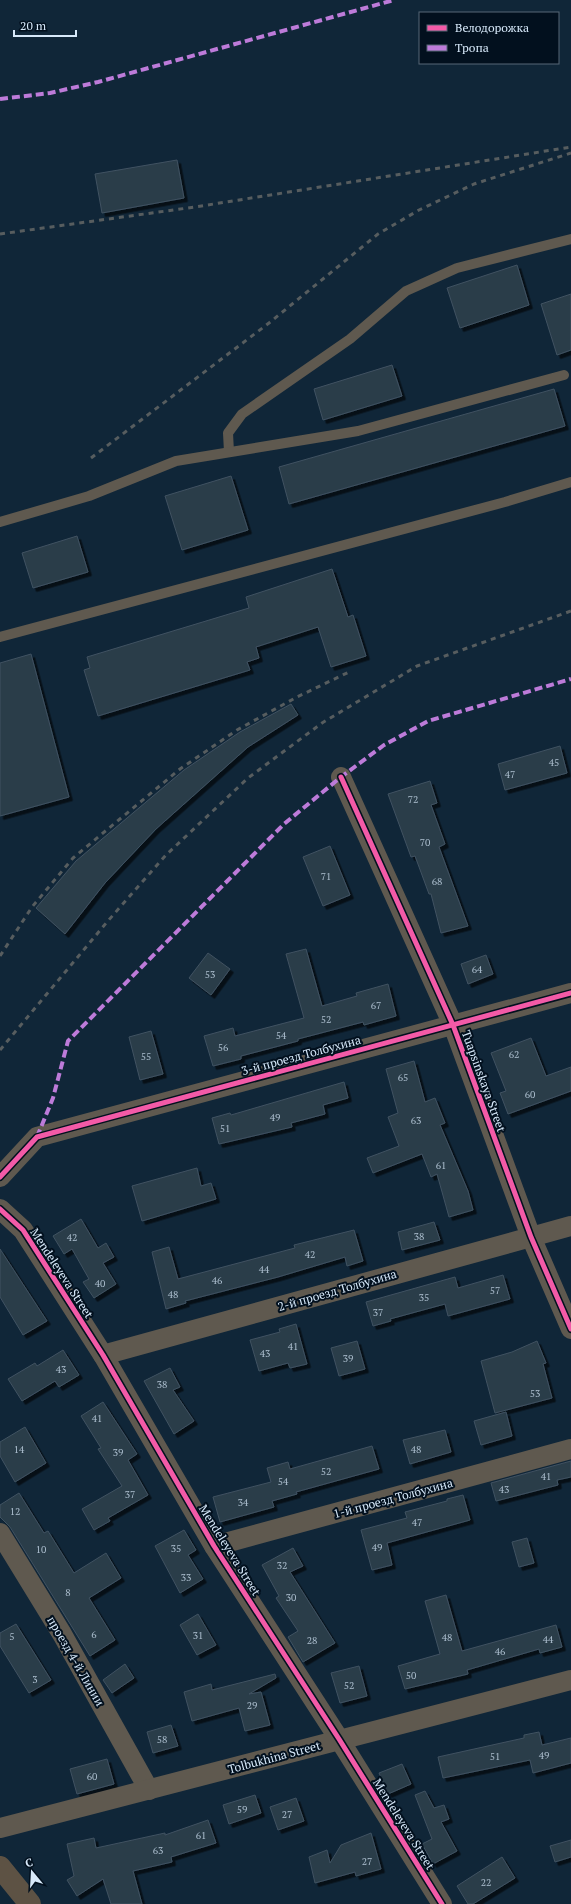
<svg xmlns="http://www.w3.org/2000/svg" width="571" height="1904" viewBox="0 0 571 1904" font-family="'PT Serif',serif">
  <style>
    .building { fill: #2a3c4a; stroke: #405261; filter: url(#shadow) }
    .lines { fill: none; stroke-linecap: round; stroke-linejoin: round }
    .lane { stroke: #5f594f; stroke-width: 10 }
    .street { stroke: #5f594f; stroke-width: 20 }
    .secondary { stroke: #5d5244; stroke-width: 22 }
    .rail { stroke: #575d5f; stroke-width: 3; stroke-dasharray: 5 5; stroke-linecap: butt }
    .quiet { stroke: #bd7bd9; stroke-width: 4; stroke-dasharray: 8 4; stroke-linecap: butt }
    .cycleway-casing { stroke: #02101e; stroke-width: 8 }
    .cycleway { stroke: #f35aa7; stroke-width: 5 }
    .labels { text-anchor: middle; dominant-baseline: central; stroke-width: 4; stroke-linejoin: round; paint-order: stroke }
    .number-label { font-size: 10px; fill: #acbece }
    .street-label { font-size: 12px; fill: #d7e9fa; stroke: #02101e }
  </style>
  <defs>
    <filter id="shadow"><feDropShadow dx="3.5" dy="3.5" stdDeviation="0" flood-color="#0009"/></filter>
  </defs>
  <rect width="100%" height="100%" fill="#102638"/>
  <g class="building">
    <path d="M 177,160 L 184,198 L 102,213 L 95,174 Z"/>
    <path d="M 517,265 L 529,305 L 460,328 L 447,288 Z"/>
    <path d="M 571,294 L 571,350 L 557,355 L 541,304 Z"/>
    <path d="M 392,365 L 402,396 L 323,420 L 314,389 Z"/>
    <path d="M 554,389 L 565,426 L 289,504 L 279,467 Z"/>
    <path d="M 231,476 L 248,530 L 182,550 L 165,496 Z"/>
    <path d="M 77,536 L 88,572 L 33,588 L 22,553 Z"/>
    <path d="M 332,569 L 348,617 L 353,615 L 366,656 L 331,667 L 318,627 L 256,647 L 259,658 L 247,662 L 250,670 L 98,716 L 84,670 L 90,668 L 87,657 L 249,608 L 246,597 Z"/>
    <path d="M 31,654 L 69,797 L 0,816 L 0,663 Z"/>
    <path d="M 291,704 L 298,715 L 248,747 L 156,829 L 105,883 L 65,934 L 36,908 L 76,861 L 184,770 L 240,732 Z"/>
    <path d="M 560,746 L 567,773 L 505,790 L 498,764 Z"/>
    <path d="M 430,781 L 437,803 L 431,805 L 445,844 L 439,847 L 468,926 L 441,933 L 431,894 L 429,894 L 415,856 L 411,857 L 388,794 Z"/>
    <path d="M 330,846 L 350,895 L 323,906 L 303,857 Z"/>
    <path d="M 306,949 L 322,1006 L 357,996 L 356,993 L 388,984 L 396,1016 L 364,1025 L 363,1022 L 298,1039 L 298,1041 L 241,1056 L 241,1059 L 213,1066 L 204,1036 L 233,1028 L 235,1036 L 304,1018 L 286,954 Z"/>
    <path d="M 208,953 L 230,969 L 211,995 L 189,978 Z"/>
    <path d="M 486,955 L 493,974 L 468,984 L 461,964 Z"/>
    <path d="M 151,1031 L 163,1074 L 140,1080 L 129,1037 Z"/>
    <path d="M 531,1038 L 546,1076 L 571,1067 L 571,1091 L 508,1114 L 500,1093 L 506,1091 L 491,1053 Z"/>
    <path d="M 414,1061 L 425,1102 L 435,1098 L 445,1123 L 440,1125 L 468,1191 L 473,1210 L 449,1217 L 437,1174 L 431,1177 L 422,1154 L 373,1173 L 367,1158 L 399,1146 L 388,1117 L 398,1113 L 386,1069 Z"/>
    <path d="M 344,1082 L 348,1098 L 323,1105 L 325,1114 L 291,1123 L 292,1127 L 219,1144 L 212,1118 L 230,1113 L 231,1115 Z"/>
    <path d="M 197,1168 L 201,1186 L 211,1183 L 216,1199 L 142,1221 L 132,1186 Z"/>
    <path d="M 81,1219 L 98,1248 L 106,1243 L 114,1257 L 103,1263 L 116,1284 L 94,1298 L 83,1282 L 89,1279 L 72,1249 L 64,1254 L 53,1236 Z"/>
    <path d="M 434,1222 L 440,1240 L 402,1250 L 398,1232 Z"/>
    <path d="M 354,1230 L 363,1261 L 347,1266 L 345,1257 L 278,1277 L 185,1301 L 186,1303 L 166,1309 L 152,1252 L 169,1247 L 178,1279 L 295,1248 L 294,1245 Z"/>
    <path d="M 0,1249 L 47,1321 L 23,1335 L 0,1297 Z"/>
    <path d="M 503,1275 L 510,1299 L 448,1316 L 445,1304 L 390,1319 L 391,1321 L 373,1326 L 366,1302 L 455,1277 L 458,1288 Z"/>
    <path d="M 296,1324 L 307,1364 L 290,1368 L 288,1363 L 259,1371 L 250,1340 L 280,1332 L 279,1329 Z"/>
    <path d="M 357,1341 L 365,1369 L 339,1376 L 331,1348 Z"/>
    <path d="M 537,1341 L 546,1363 L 543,1364 L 552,1398 L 495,1413 L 481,1361 L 512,1352 Z"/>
    <path d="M 63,1350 L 79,1375 L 59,1387 L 55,1381 L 22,1401 L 8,1379 L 35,1363 L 37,1366 Z"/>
    <path d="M 170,1368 L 180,1387 L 173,1390 L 194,1421 L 174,1434 L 144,1381 Z"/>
    <path d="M 103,1402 L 137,1454 L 128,1460 L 148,1495 L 108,1518 L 110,1521 L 94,1530 L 82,1509 L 122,1486 L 98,1449 L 101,1448 L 81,1416 Z"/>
    <path d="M 506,1412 L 512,1436 L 481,1445 L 474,1421 Z"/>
    <path d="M 25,1427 L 46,1463 L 15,1482 L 0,1456 L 0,1442 Z"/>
    <path d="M 445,1430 L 451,1452 L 410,1464 L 403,1440 Z"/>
    <path d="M 372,1446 L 379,1469 L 296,1492 L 297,1494 L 272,1501 L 274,1507 L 220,1522 L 213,1497 L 271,1482 L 267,1468 L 288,1462 L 290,1469 Z"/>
    <path d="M 571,1461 L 571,1477 L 557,1480 L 558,1485 L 496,1501 L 491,1483 Z"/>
    <path d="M 19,1493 L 44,1533 L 48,1531 L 74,1573 L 106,1553 L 121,1578 L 89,1598 L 115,1640 L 90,1656 L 10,1527 L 0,1517 L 0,1505 Z"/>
    <path d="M 463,1495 L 470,1520 L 387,1543 L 392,1565 L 372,1570 L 361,1530 L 407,1518 L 405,1512 L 447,1501 L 447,1499 Z"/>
    <path d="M 184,1530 L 196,1550 L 188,1555 L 203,1579 L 180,1593 L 155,1546 Z"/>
    <path d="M 527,1538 L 534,1563 L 519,1567 L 512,1542 Z"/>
    <path d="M 293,1548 L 303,1566 L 290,1572 L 335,1643 L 303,1662 L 288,1637 L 298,1631 L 276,1598 L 279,1596 L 262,1565 Z"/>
    <path d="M 446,1595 L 462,1651 L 556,1625 L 562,1647 L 540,1653 L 539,1649 L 467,1670 L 468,1674 L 405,1689 L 398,1666 L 440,1654 L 425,1601 Z"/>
    <path d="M 198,1614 L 216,1645 L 197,1655 L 180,1625 Z"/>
    <path d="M 16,1624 L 51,1680 L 29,1693 L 0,1646 L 0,1633 Z"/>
    <path d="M 125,1664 L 134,1678 L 112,1693 L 103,1680 Z"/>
    <path d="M 359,1666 L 367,1696 L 340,1703 L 331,1673 Z"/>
    <path d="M 275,1674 L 276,1678 L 249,1694 L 261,1692 L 270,1725 L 245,1731 L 239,1708 L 192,1721 L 184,1692 L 211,1684 L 212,1690 Z"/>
    <path d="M 171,1725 L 178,1746 L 153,1753 L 147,1732 Z"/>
    <path d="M 539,1732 L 542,1745 L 571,1738 L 571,1763 L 533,1773 L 530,1760 L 443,1778 L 438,1757 L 524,1738 L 524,1735 Z"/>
    <path d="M 107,1759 L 114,1784 L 77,1794 L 70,1769 Z"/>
    <path d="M 402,1764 L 411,1784 L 388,1794 L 379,1773 Z"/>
    <path d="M 425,1791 L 434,1808 L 444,1805 L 449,1819 L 441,1822 L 457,1851 L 433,1864 L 422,1844 L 432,1839 L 415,1795 Z"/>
    <path d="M 255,1795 L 261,1813 L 229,1824 L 223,1805 Z"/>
    <path d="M 296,1798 L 304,1821 L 278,1830 L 270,1807 Z"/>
    <path d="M 208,1820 L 216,1843 L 171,1857 L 172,1862 L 133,1871 L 142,1904 L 111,1904 L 103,1879 L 77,1896 L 67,1880 L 74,1876 L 67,1844 L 94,1838 L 96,1848 L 165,1833 L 165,1835 Z"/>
    <path d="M 371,1833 L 381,1869 L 356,1876 L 355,1872 L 315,1883 L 309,1857 L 327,1850 L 330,1863 L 341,1845 Z"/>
    <path d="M 571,1840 L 571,1857 L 555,1862 L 550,1846 Z"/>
    <path d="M 502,1857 L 515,1878 L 473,1904 L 468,1904 L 457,1886 Z"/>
  </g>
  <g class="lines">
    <g class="lane">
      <path d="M 229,452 L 228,433 L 242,414 L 350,339 L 406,291 L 457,268 L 571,239"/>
      <path d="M 0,522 L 89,496 L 176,461 L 358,431 L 564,375"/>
      <path d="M 0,637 L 505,502 L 571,482"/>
    </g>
    <g class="street">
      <path d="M 341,777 L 453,1025 L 531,1237 L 571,1329"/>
      <path d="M 0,1177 L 37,1137 L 571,993"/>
      <path d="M 0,1209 L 23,1230 L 103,1355 L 214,1546 L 339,1739 L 442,1904"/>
      <path d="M 103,1355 L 571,1226"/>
      <path d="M 0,1533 L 62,1634 L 149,1790"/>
      <path d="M 214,1546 L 571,1449"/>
      <path d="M 0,1828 L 571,1680"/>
    </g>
    <path class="secondary" d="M 0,1867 L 30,1904"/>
    <g class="rail">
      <path d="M 0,234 L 195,207 L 571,147"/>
      <path d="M 91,458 L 269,323 L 378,234 L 419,210 L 474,184 L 571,153"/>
      <path d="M 0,956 L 32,907 L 73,858 L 180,769 L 237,730 L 297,697 L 349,672"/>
      <path d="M 0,1050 L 107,922 L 166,855 L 248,778 L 322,723 L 417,666 L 571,611"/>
    </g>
    <g class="quiet">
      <path d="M 0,99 L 50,93 L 98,82 L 394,0"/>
      <path d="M 37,1137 L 53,1098 L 68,1041 L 284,824 L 341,777 L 384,745 L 428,721 L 571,679"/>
    </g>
    <g class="cycleway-casing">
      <g id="cycleway">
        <path d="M 341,777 L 453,1025 L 531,1237 L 571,1329"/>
        <path d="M 0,1177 L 37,1137 L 571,993"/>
        <path d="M 0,1209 L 23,1230 L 103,1355 L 214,1546 L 339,1739 L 442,1904"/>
      </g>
    </g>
    <use href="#cycleway" class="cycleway"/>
  </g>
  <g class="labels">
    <g class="number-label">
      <text x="554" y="762">45</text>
      <text x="510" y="774">47</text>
      <text x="413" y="799">72</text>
      <text x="425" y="842">70</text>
      <text x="326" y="876">71</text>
      <text x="437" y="881">68</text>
      <text x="477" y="969">64</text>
      <text x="210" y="974">53</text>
      <text x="376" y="1005">67</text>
      <text x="326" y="1019">52</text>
      <text x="281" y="1035">54</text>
      <text x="223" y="1047">56</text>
      <text x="514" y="1054">62</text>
      <text x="146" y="1056">55</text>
      <text x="403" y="1077">65</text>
      <text x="530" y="1094">60</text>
      <text x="275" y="1117">49</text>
      <text x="416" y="1120">63</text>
      <text x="225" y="1128">51</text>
      <text x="441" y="1165">61</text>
      <text x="419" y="1236">38</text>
      <text x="72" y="1237">42</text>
      <text x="310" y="1254">42</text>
      <text x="264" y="1269">44</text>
      <text x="217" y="1280">46</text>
      <text x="100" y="1283">40</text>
      <text x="495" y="1290">57</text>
      <text x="173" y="1294">48</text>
      <text x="424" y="1297">35</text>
      <text x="378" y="1312">37</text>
      <text x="293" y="1346">41</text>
      <text x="265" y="1353">43</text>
      <text x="348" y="1358">39</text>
      <text x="61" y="1369">43</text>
      <text x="162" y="1384">38</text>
      <text x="535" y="1393">53</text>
      <text x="97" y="1418">41</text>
      <text x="19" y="1449">14</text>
      <text x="416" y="1449">48</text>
      <text x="118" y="1452">39</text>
      <text x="326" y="1471">52</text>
      <text x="546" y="1476">41</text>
      <text x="283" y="1481">54</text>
      <text x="504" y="1489">43</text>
      <text x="130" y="1494">37</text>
      <text x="243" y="1502">34</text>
      <text x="15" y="1511">12</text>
      <text x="417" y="1522">47</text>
      <text x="377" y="1547">49</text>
      <text x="176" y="1548">35</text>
      <text x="41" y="1549">10</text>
      <text x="282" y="1565">32</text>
      <text x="186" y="1577">33</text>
      <text x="68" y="1592">8</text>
      <text x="291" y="1597">30</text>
      <text x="94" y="1634">6</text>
      <text x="198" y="1635">31</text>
      <text x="12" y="1636">5</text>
      <text x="447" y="1637">48</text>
      <text x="548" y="1639">44</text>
      <text x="312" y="1640">28</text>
      <text x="500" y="1651">46</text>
      <text x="411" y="1675">50</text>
      <text x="35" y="1679">3</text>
      <text x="349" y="1685">52</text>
      <text x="252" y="1705">29</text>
      <text x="162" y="1739">58</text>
      <text x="544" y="1755">49</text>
      <text x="495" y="1756">51</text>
      <text x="92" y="1776">60</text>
      <text x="242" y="1809">59</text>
      <text x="287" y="1814">27</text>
      <text x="201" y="1835">61</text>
      <text x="158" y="1850">63</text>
      <text x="367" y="1861">27</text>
      <text x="486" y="1882">22</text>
    </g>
    <g class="street-label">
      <text transform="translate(301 1055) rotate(-15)">3-й проезд Толбухина</text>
      <text transform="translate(484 1081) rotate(70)">Tuapsinskaya Street</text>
      <text transform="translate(62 1273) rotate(57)">Mendeleyeva Street</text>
      <text transform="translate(337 1290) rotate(-16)">2-й проезд Толбухина</text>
      <text transform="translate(393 1498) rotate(-15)">1-й проезд Толбухина</text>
      <text transform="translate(230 1550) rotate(58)">Mendeleyeva Street</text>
      <text transform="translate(76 1661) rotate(60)">проезд 4-й Линии</text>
      <text transform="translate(274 1757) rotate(-15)">Tolbukhina Street</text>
      <text transform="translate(404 1824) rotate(58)">Mendeleyeva Street</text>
    </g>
  </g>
  <rect x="419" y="12" width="140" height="52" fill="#02101e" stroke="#576776"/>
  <rect x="427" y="25" width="20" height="6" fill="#f35aa7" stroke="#576776"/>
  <text x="455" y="32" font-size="12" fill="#d7e9fa">Велодорожка</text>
  <rect x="427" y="45" width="20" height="6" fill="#bd7bd9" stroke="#576776"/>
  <text x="455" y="52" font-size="12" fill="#d7e9fa">Тропа</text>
  <g transform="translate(32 1872) rotate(342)" stroke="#02101e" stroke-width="3" paint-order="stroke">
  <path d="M0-3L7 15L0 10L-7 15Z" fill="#d7e9fa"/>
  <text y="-6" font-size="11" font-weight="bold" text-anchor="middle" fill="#d7e9fa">С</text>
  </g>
  <path d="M14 30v6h62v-6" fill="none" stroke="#d7e9fa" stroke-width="2"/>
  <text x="20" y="30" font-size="12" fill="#d7e9fa" stroke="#02101e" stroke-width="3" paint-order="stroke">20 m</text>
</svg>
